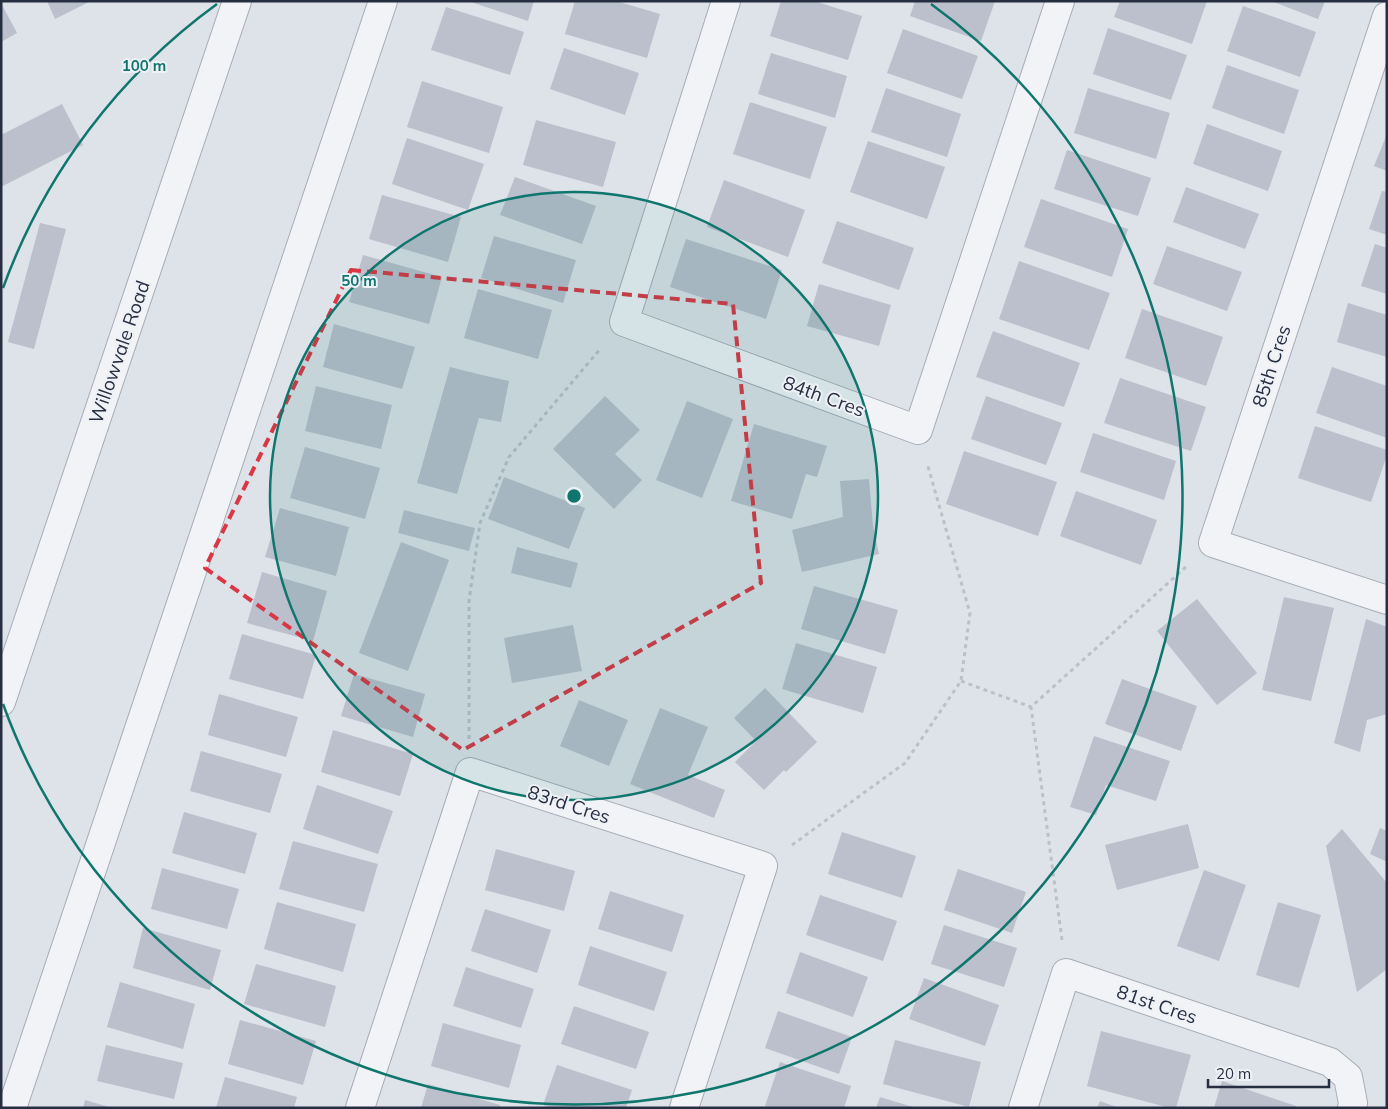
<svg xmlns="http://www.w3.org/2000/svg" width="1388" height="1109" viewBox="0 0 1388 1109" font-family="Mulish,sans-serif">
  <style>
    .building { fill: #bbc0cc }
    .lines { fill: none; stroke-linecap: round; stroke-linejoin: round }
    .minor-casing { stroke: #a7acb7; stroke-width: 30 }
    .path { stroke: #bcc0c8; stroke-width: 3; stroke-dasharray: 4 4; stroke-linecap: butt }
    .minor { stroke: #f1f3f7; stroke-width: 28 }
    .marked { fill: none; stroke: #da3744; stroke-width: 4; stroke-dasharray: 10 6; stroke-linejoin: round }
    .ring { fill: none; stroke: #0f766e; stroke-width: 2.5 }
    .labels { text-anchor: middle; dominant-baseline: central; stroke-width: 4; stroke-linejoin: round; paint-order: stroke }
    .street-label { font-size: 19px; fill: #262e41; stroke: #eef1f6 }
    .centre { fill: #0f766e; stroke: #eef1f6; stroke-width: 2.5 }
    .ring-label { font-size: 15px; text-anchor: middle; font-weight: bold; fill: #0f766e; stroke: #eef1f6; stroke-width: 4; stroke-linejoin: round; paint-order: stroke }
  </style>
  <rect width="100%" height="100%" fill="#dee2e9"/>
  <g class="building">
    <path d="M 47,1 L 91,1 L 55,19 Z"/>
    <path d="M 468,1 L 534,1 L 528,21 Z"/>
    <path d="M 575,1 L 616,1 L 660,14 L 647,58 L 565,34 Z"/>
    <path d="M 781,1 L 814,1 L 862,16 L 848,60 L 770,36 Z"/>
    <path d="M 915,1 L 995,1 L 981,41 L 910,16 Z"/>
    <path d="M 1120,1 L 1207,1 L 1192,44 L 1114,17 Z"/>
    <path d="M 1271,1 L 1325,1 L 1318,19 Z"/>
    <path d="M 1,3 L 17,33 L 1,42 Z"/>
    <path d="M 1243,6 L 1316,32 L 1300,77 L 1227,51 Z"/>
    <path d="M 446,7 L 524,32 L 510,75 L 431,50 Z"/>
    <path d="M 1108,28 L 1187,55 L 1171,100 L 1093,74 Z"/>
    <path d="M 903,29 L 978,56 L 962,99 L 887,73 Z"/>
    <path d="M 564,48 L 639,73 L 625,115 L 550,89 Z"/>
    <path d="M 771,53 L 847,76 L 835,118 L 758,94 Z"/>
    <path d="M 1227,65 L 1299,90 L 1284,134 L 1212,108 Z"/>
    <path d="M 422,81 L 503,107 L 489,153 L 407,127 Z"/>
    <path d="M 886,88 L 961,114 L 947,157 L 871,132 Z"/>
    <path d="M 1088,88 L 1170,113 L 1156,159 L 1074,133 Z"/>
    <path d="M 750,102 L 827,127 L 810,179 L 733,154 Z"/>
    <path d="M 62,104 L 83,145 L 1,187 L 1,135 Z"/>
    <path d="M 536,120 L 616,142 L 603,187 L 523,165 Z"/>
    <path d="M 1207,124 L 1282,151 L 1268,191 L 1193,164 Z"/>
    <path d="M 1387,134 L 1387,171 L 1374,166 Z"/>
    <path d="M 407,138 L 484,164 L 468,210 L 392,184 Z"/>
    <path d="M 868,141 L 945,167 L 927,219 L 850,192 Z"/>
    <path d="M 1067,150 L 1151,178 L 1138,216 L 1054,189 Z"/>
    <path d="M 515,177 L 596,206 L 582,244 L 500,215 Z"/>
    <path d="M 724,180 L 805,210 L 788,257 L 707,227 Z"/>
    <path d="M 1186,187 L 1259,214 L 1245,249 L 1173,222 Z"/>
    <path d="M 1382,191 L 1387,192 L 1387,235 L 1369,229 Z"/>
    <path d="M 382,195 L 461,217 L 448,262 L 369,239 Z"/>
    <path d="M 1041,199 L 1128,229 L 1112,277 L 1024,247 Z"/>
    <path d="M 837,221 L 914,248 L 899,290 L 822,263 Z"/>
    <path d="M 40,223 L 66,229 L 34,349 L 8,342 Z"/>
    <path d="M 494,236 L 576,260 L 563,303 L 481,278 Z"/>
    <path d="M 686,239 L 782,270 L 766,319 L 670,287 Z"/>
    <path d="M 1375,244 L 1387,248 L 1387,294 L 1361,286 Z"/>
    <path d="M 1167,246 L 1242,272 L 1227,311 L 1153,284 Z"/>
    <path d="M 363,255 L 442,277 L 429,324 L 349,302 Z"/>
    <path d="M 1019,261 L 1110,293 L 1089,350 L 999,319 Z"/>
    <path d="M 819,284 L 891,305 L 879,346 L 807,326 Z"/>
    <path d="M 478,289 L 552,310 L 538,359 L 464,338 Z"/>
    <path d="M 1348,303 L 1387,315 L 1387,357 L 1337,342 Z"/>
    <path d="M 1142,309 L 1223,337 L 1206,386 L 1125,358 Z"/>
    <path d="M 334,324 L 415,347 L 402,389 L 323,367 Z"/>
    <path d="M 993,331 L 1080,363 L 1064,407 L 976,377 Z"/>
    <path d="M 450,367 L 482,375 L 509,381 L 501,422 L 479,418 L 457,494 L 417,483 Z"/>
    <path d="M 1332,367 L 1387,386 L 1387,438 L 1316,413 Z"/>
    <path d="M 1120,378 L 1206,407 L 1191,451 L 1104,423 Z"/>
    <path d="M 316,386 L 392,405 L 381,449 L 305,431 Z"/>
    <path d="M 605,396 L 640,430 L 615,454 L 642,480 L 614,509 L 553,449 Z"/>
    <path d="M 986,396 L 1062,423 L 1046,465 L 971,439 Z"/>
    <path d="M 687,401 L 733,419 L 702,498 L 656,480 Z"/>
    <path d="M 754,424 L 827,446 L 817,477 L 806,474 L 792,519 L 731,501 Z"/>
    <path d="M 1315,426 L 1387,450 L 1387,455 L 1371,502 L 1298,478 Z"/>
    <path d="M 1093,433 L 1176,461 L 1164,500 L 1080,472 Z"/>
    <path d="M 305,447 L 380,468 L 365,519 L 290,498 Z"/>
    <path d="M 964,451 L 1057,482 L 1038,536 L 946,504 Z"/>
    <path d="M 504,477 L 585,508 L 569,549 L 488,519 Z"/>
    <path d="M 869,479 L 873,526 L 879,554 L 802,572 L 792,530 L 843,517 L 840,481 Z"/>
    <path d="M 1076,491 L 1157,520 L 1141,565 L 1060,536 Z"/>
    <path d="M 280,508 L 349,527 L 336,576 L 265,557 Z"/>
    <path d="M 404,510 L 475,528 L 469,551 L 398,533 Z"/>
    <path d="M 401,542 L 449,560 L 408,671 L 359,653 Z"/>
    <path d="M 517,547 L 578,563 L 571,588 L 511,573 Z"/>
    <path d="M 262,572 L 327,591 L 313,641 L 247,623 Z"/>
    <path d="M 814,586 L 898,610 L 885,654 L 801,629 Z"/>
    <path d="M 1284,597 L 1334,608 L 1311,701 L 1262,690 Z"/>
    <path d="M 1197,599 L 1257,673 L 1217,705 L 1157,631 Z"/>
    <path d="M 1366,619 L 1387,627 L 1387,714 L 1367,720 L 1360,752 L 1334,743 Z"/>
    <path d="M 573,625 L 582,671 L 512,683 L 504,638 Z"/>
    <path d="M 242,634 L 316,655 L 303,699 L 229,679 Z"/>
    <path d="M 796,643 L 877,667 L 863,713 L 782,689 Z"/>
    <path d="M 354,674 L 425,694 L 413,737 L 341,716 Z"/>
    <path d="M 1122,679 L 1197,706 L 1181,751 L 1105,724 Z"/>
    <path d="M 765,688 L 817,742 L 786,772 L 784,770 L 764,790 L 735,762 L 756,741 L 734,718 Z"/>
    <path d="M 219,694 L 298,717 L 286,757 L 208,735 Z"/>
    <path d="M 579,700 L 628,720 L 609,766 L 560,746 Z"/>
    <path d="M 660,708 L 708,727 L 688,775 L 725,790 L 714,818 L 630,784 Z"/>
    <path d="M 333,730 L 413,754 L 400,796 L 321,772 Z"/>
    <path d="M 1094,736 L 1170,761 L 1156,801 L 1106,785 L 1096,815 L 1070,807 Z"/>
    <path d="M 201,751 L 282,774 L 270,813 L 190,791 Z"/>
    <path d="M 317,785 L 393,811 L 378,854 L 303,829 Z"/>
    <path d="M 184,812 L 257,833 L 245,874 L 172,853 Z"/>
    <path d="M 1188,824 L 1199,868 L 1117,890 L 1105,845 Z"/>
    <path d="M 1380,828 L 1387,831 L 1387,862 L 1370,854 Z"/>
    <path d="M 1342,829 L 1387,883 L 1387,969 L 1357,992 L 1326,846 Z"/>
    <path d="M 842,832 L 916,856 L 902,898 L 828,874 Z"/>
    <path d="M 293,841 L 378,864 L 364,912 L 279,889 Z"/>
    <path d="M 496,849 L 575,871 L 564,911 L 485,890 Z"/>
    <path d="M 162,868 L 239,889 L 227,929 L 151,909 Z"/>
    <path d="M 958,869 L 1026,892 L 1012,933 L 944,910 Z"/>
    <path d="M 1204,870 L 1246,885 L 1219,961 L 1177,946 Z"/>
    <path d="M 610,891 L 684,915 L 672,952 L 598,929 Z"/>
    <path d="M 820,895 L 897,921 L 883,961 L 806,935 Z"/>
    <path d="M 277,902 L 356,924 L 343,972 L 264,949 Z"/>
    <path d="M 1278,902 L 1321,915 L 1299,988 L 1256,975 Z"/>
    <path d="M 485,909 L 551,930 L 537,973 L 471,951 Z"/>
    <path d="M 944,925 L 1017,948 L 1004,987 L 931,964 Z"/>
    <path d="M 143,928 L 221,950 L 210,990 L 133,968 Z"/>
    <path d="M 590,946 L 667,972 L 654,1011 L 578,985 Z"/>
    <path d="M 800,952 L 868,977 L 853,1017 L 786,993 Z"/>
    <path d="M 256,964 L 336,986 L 325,1027 L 244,1004 Z"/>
    <path d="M 466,967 L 534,989 L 521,1028 L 453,1006 Z"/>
    <path d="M 924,978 L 999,1005 L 985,1046 L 909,1019 Z"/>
    <path d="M 120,982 L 195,1004 L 183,1049 L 107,1027 Z"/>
    <path d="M 574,1006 L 649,1032 L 636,1069 L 561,1044 Z"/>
    <path d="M 778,1011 L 852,1037 L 839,1074 L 765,1048 Z"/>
    <path d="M 240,1020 L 316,1041 L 303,1085 L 228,1064 Z"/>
    <path d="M 443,1023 L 521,1045 L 509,1088 L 431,1066 Z"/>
    <path d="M 1101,1031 L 1191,1055 L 1176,1108 L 1170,1108 L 1087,1086 Z"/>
    <path d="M 895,1040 L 981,1062 L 969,1107 L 883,1084 Z"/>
    <path d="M 106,1045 L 183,1063 L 174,1099 L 97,1081 Z"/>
    <path d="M 780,1062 L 851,1086 L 844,1108 L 769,1108 L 765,1106 Z"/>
    <path d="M 557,1065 L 632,1090 L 626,1108 L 550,1108 L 543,1105 Z"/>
    <path d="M 225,1077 L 297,1097 L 294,1108 L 216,1108 Z"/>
    <path d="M 1222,1081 L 1296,1106 L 1296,1108 L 1214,1108 Z"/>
    <path d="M 428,1084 L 500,1105 L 500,1108 L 421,1108 Z"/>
    <path d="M 880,1097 L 913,1107 L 913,1108 L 876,1108 Z"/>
    <path d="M 85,1100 L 109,1107 L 109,1108 L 83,1108 Z"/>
    <path d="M 1100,1101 L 1119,1108 L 1097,1108 Z"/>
  </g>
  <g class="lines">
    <g class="minor-casing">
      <g id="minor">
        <path d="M 726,1 L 624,322 L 918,430 L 1060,1"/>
        <path d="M 1387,16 L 1213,543 L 1387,600"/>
        <path d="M 1,702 L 237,1"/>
        <path d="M 12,1108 L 383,1"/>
        <path d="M 360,1108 L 470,772 L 763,866 L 684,1108"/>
        <path d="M 1023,1108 L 1066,973 L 1330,1062 L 1348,1077 L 1353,1103 L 1352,1108"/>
      </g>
    </g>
    <g class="path">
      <path d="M 961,681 L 1031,707"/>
      <path d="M 469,739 L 469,601 L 480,523 L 509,457 L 601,348"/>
      <path d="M 792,845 L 905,763 L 961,681 L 970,613 L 927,463"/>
      <path d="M 1062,940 L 1031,707 L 1188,565"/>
    </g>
    <use href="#minor" class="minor"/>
  </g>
  <path class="marked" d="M 351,270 L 733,304 L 761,583 L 463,750 L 205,568 Z"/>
  <circle cx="574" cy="496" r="304" fill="#0f766e" fill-opacity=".12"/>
  <g class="ring">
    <circle cx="574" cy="496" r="304"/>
    <path d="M3 288A608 608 0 0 1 217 4M931 4A608 608 0 1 1 3 704"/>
  </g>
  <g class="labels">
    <g class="street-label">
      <text transform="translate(119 352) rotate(-71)">Willowvale Road</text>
      <text transform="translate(1271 366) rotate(-72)">85th Cres</text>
      <text transform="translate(824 396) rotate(20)">84th Cres</text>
      <text transform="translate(569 804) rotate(18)">83rd Cres</text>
      <text transform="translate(1157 1004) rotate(19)">81st Cres</text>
    </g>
  </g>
  <circle cx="574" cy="496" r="8" class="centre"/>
  <g class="ring-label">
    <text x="144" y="71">100 m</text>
    <text x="359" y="286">50 m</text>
  </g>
  <rect width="1388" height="1109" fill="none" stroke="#262e41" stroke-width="5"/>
  <path d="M1208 1079v8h121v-8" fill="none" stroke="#262e41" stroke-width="2.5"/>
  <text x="1216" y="1079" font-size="15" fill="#262e41" stroke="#eef1f6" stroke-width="4" paint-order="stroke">20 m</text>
</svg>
